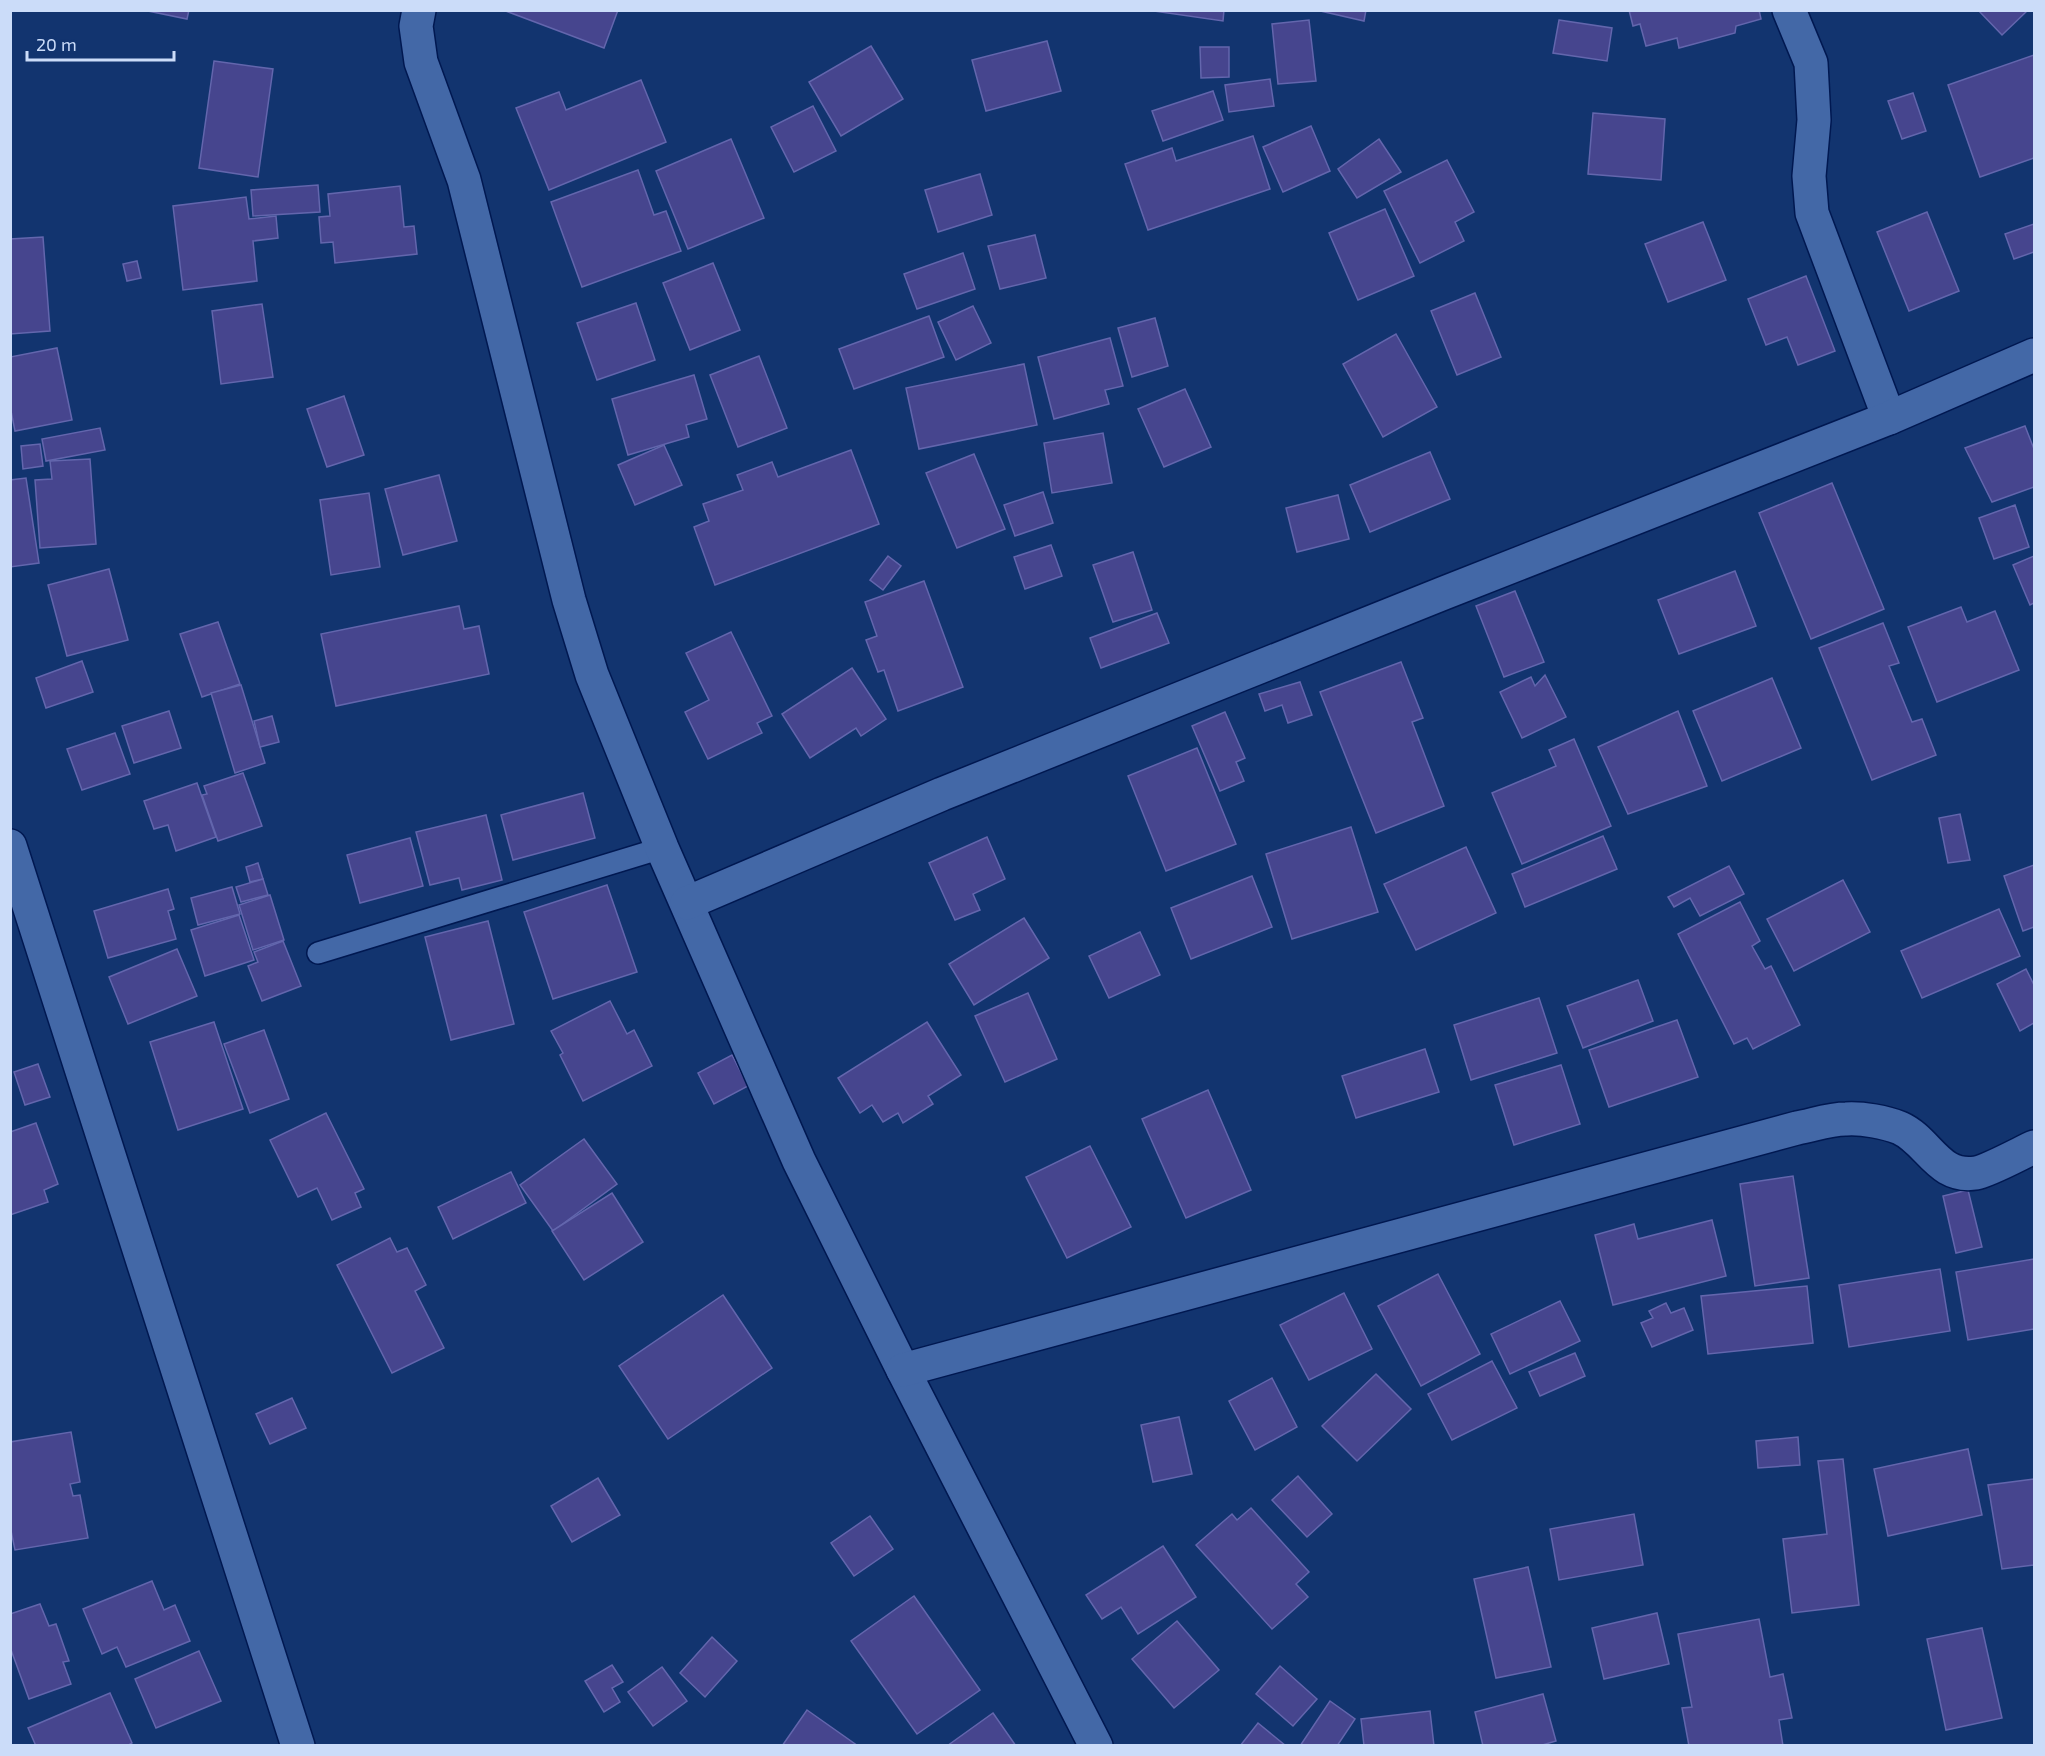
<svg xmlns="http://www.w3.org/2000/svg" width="2045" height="1756" viewBox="0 0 2045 1756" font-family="'Exo 2',sans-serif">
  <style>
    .building { fill: #46458e; stroke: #6366ad; stroke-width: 1.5 }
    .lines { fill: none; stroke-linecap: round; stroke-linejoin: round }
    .service-casing { stroke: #001851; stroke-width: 24 }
    .minor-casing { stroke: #001851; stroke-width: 36 }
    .tertiary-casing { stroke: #001851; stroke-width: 36 }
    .service { stroke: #4368a7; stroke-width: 21 }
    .minor { stroke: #4368a7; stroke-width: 33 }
    .tertiary { stroke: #4368a7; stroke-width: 33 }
  </style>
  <rect width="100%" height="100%" fill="#12346f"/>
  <g class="building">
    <path d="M 143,10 L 189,10 L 187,19 Z"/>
    <path d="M 503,10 L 618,10 L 604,48 Z"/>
    <path d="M 1147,10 L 1224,10 L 1223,21 Z"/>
    <path d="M 1316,10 L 1366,10 L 1364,21 Z"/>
    <path d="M 1629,10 L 1759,10 L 1761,19 L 1736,26 L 1735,33 L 1679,48 L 1677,38 L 1646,46 L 1640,24 L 1633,26 Z"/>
    <path d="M 1978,10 L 2028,10 L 2002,35 Z"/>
    <path d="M 1309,20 L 1316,81 L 1278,84 L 1272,24 Z"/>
    <path d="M 1559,20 L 1612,28 L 1607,61 L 1553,53 Z"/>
    <path d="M 1047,41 L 1061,91 L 986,111 L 972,60 Z"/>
    <path d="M 871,46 L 903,99 L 841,136 L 809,82 Z"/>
    <path d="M 1200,47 L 1229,47 L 1229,77 L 1201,78 Z"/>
    <path d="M 2034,55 L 2034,158 L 1980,177 L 1948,85 Z"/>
    <path d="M 214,61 L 273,69 L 258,177 L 199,168 Z"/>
    <path d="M 1270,79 L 1274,106 L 1229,112 L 1225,85 Z"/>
    <path d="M 641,80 L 666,142 L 549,190 L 516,108 L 559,92 L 566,110 Z"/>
    <path d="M 1213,91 L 1223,120 L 1163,141 L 1152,111 Z"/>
    <path d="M 1913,93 L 1926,131 L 1902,139 L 1888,101 Z"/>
    <path d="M 813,106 L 836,151 L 794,172 L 771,127 Z"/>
    <path d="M 1593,113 L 1665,119 L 1661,180 L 1588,174 Z"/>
    <path d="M 1311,126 L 1330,171 L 1283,192 L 1263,147 Z"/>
    <path d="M 1253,136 L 1270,189 L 1148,230 L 1125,164 L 1172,148 L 1176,161 Z"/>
    <path d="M 731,139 L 764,218 L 688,249 L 656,171 Z"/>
    <path d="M 1379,139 L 1401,172 L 1357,198 L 1338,169 Z"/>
    <path d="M 1447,160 L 1474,212 L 1455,222 L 1464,241 L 1420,263 L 1384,191 Z"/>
    <path d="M 638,170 L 654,215 L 666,211 L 681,251 L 582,287 L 551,202 Z"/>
    <path d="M 980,174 L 992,215 L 938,232 L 925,190 Z"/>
    <path d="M 318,185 L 320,212 L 253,216 L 251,190 Z"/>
    <path d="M 400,186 L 404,227 L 414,226 L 417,254 L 335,263 L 333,242 L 321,243 L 319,217 L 330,216 L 328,194 Z"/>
    <path d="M 246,197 L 249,219 L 276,216 L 278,238 L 253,241 L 257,281 L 183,290 L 173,206 Z"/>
    <path d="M 1385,209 L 1414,276 L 1358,300 L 1329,233 Z"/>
    <path d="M 1927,212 L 1959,291 L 1909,311 L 1877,232 Z"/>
    <path d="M 1703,222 L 1726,280 L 1668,302 L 1645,244 Z"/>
    <path d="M 2034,224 L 2034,252 L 2014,259 L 2005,234 Z"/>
    <path d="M 1035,235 L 1046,278 L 1000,289 L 988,246 Z"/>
    <path d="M 43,237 L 50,331 L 10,334 L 10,239 Z"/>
    <path d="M 963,253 L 975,289 L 917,309 L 904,274 Z"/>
    <path d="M 137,261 L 141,278 L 127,281 L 123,264 Z"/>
    <path d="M 713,263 L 740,330 L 690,350 L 663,283 Z"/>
    <path d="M 1806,276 L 1835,351 L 1798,365 L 1787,337 L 1766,345 L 1748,299 Z"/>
    <path d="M 1475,293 L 1501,357 L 1457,375 L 1431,311 Z"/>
    <path d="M 636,303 L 655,360 L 597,380 L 577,323 Z"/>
    <path d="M 262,304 L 273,377 L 221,384 L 212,311 Z"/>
    <path d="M 973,306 L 991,343 L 956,360 L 938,322 Z"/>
    <path d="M 929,316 L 944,357 L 854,389 L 839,349 Z"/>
    <path d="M 1155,318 L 1168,366 L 1132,377 L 1118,328 Z"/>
    <path d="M 1396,334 L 1437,407 L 1383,437 L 1343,364 Z"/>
    <path d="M 1110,338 L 1123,386 L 1105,390 L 1109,404 L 1054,419 L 1038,357 Z"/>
    <path d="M 57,348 L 72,420 L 15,431 L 10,406 L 10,357 Z"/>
    <path d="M 759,356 L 787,428 L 738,447 L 710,375 Z"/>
    <path d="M 1024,364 L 1037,425 L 919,449 L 906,388 Z"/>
    <path d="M 694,375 L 707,419 L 686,425 L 689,437 L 628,455 L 612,399 Z"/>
    <path d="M 1185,389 L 1211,447 L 1164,467 L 1138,409 Z"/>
    <path d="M 344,396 L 364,455 L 327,467 L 307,409 Z"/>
    <path d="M 2025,426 L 2034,449 L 2034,487 L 1992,502 L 1965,448 Z"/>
    <path d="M 100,428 L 105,450 L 46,461 L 42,439 Z"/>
    <path d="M 1103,433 L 1112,483 L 1052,493 L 1044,443 Z"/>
    <path d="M 40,444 L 43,466 L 23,469 L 21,446 Z"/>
    <path d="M 664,445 L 682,485 L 635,505 L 618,465 Z"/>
    <path d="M 851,450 L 879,524 L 715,585 L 694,527 L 709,521 L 703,504 L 743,490 L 737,475 L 772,462 L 778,477 Z"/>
    <path d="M 1430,452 L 1450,499 L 1370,532 L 1350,485 Z"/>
    <path d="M 974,454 L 1005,529 L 957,548 L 926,473 Z"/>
    <path d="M 90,459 L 96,544 L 40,548 L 35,480 L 52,479 L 50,461 Z"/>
    <path d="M 439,475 L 457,541 L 403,555 L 385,489 Z"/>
    <path d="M 26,478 L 39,563 L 10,567 L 10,480 Z"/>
    <path d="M 1832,483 L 1884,609 L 1811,639 L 1759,513 Z"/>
    <path d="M 1043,492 L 1053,523 L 1015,536 L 1004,505 Z"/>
    <path d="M 369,493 L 380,567 L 331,575 L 320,500 Z"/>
    <path d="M 1338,495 L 1349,539 L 1297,552 L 1286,508 Z"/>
    <path d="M 2015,505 L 2029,547 L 1994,559 L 1979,518 Z"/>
    <path d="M 1051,545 L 1062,576 L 1025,589 L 1014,557 Z"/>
    <path d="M 1133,552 L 1152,610 L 1113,622 L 1093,565 Z"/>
    <path d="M 888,556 L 901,566 L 883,590 L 870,580 Z"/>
    <path d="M 2034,556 L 2034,603 L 2030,605 L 2013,565 Z"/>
    <path d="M 109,569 L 128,640 L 67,656 L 48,585 Z"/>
    <path d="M 1735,571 L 1756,626 L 1679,654 L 1658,600 Z"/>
    <path d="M 924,581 L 963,687 L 898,711 L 884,670 L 878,672 L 866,640 L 877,636 L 865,602 Z"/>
    <path d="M 1515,591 L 1544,662 L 1504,677 L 1476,606 Z"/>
    <path d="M 459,606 L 464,629 L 479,626 L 489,674 L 336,706 L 321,634 Z"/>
    <path d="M 1961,607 L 1967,622 L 1995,611 L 2019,670 L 1937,702 L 1908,627 Z"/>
    <path d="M 1157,613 L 1169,643 L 1101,668 L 1090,638 Z"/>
    <path d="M 218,622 L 240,684 L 202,697 L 180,634 Z"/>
    <path d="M 1883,623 L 1899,663 L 1889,666 L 1912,722 L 1922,719 L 1936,755 L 1872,780 L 1819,648 Z"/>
    <path d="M 731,632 L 772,716 L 757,723 L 762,733 L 708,759 L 685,712 L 709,700 L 686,653 Z"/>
    <path d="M 82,661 L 93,692 L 46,708 L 36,678 Z"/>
    <path d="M 1401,662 L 1423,718 L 1412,722 L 1444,806 L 1376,833 L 1320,692 Z"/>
    <path d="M 852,668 L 886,719 L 861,736 L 856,728 L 810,758 L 782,714 Z"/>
    <path d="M 1545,675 L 1566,717 L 1522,738 L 1500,692 L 1531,677 L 1535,686 Z"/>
    <path d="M 1772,678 L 1801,748 L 1722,781 L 1693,711 Z"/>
    <path d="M 1300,682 L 1312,715 L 1288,723 L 1282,705 L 1265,711 L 1259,694 Z"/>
    <path d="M 241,685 L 265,763 L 235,773 L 211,693 Z"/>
    <path d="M 169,711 L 181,748 L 134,763 L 122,726 Z"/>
    <path d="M 1678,711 L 1707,786 L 1628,814 L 1598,747 Z"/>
    <path d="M 1225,712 L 1245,758 L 1236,762 L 1244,781 L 1220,791 L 1192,726 Z"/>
    <path d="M 272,716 L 279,742 L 260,747 L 254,721 Z"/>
    <path d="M 115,733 L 130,774 L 82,790 L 67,749 Z"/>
    <path d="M 1574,739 L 1611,826 L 1522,864 L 1492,793 L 1556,766 L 1549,750 Z"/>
    <path d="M 1197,748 L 1236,844 L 1166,871 L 1128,776 Z"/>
    <path d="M 243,773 L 262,826 L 218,841 L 202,795 L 207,794 L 204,786 Z"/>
    <path d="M 197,783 L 216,837 L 176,851 L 168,825 L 154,829 L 144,801 Z"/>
    <path d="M 583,793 L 595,838 L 513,860 L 501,815 Z"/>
    <path d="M 1960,814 L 1970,860 L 1948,863 L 1939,818 Z"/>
    <path d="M 486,815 L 502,880 L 462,890 L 459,878 L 430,885 L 416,832 Z"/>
    <path d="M 1351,827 L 1378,912 L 1292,939 L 1266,854 Z"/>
    <path d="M 1603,836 L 1617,869 L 1525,907 L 1512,874 Z"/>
    <path d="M 987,837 L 1005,879 L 973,894 L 980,910 L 955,920 L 929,863 Z"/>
    <path d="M 410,838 L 423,886 L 360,903 L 347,855 Z"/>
    <path d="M 1466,847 L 1496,913 L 1416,950 L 1384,884 Z"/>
    <path d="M 258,863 L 263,879 L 250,882 L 246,867 Z"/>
    <path d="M 2034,865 L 2034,927 L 2023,931 L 2004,876 Z"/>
    <path d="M 1729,866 L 1744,894 L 1700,916 L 1690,898 L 1674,907 L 1668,897 Z"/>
    <path d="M 1252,876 L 1272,927 L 1191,959 L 1171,908 Z"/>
    <path d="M 263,879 L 268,895 L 241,902 L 236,887 Z"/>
    <path d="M 1843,880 L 1870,932 L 1794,971 L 1767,919 Z"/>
    <path d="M 607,885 L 637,972 L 553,999 L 524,912 Z"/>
    <path d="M 232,887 L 240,914 L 198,925 L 191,898 Z"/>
    <path d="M 168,889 L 174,909 L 168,911 L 176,939 L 108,958 L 94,911 Z"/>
    <path d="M 270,895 L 284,940 L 253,950 L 239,905 Z"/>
    <path d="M 1740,902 L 1760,941 L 1752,946 L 1765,969 L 1771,966 L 1800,1025 L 1753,1049 L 1747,1038 L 1734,1044 L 1678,934 Z"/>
    <path d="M 1999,909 L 2020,956 L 1922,998 L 1901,951 Z"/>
    <path d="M 239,915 L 254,960 L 205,976 L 191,930 Z"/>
    <path d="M 1024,918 L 1049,958 L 974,1005 L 949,964 Z"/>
    <path d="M 488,921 L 514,1024 L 451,1040 L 425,937 Z"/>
    <path d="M 1140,932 L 1160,975 L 1109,998 L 1089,956 Z"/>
    <path d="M 283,941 L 301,986 L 262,1001 L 248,966 L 258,962 L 254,952 Z"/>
    <path d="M 177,949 L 197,996 L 128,1024 L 109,977 Z"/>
    <path d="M 2026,969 L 2034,985 L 2034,1023 L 2020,1031 L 1997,984 Z"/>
    <path d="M 1638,980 L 1653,1021 L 1583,1048 L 1567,1006 Z"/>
    <path d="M 1028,993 L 1057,1059 L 1005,1082 L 975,1016 Z"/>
    <path d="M 1539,998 L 1557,1053 L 1471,1080 L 1454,1025 Z"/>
    <path d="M 610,1001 L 627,1034 L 634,1030 L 652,1066 L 583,1101 L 560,1055 L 563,1053 L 551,1031 Z"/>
    <path d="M 1677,1020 L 1698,1077 L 1609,1107 L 1589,1050 Z"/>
    <path d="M 214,1022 L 243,1109 L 178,1130 L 150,1042 Z"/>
    <path d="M 927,1022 L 961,1075 L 928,1096 L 933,1104 L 903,1123 L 898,1113 L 883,1122 L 872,1105 L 860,1113 L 838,1078 Z"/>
    <path d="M 264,1030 L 289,1099 L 250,1113 L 224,1044 Z"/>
    <path d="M 1425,1049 L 1439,1092 L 1356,1118 L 1342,1076 Z"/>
    <path d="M 732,1055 L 748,1086 L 714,1104 L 698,1073 Z"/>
    <path d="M 38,1064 L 50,1097 L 25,1105 L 14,1072 Z"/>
    <path d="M 1561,1065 L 1580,1124 L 1514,1145 L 1495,1085 Z"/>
    <path d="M 1208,1090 L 1251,1190 L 1186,1218 L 1142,1119 Z"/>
    <path d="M 326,1113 L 364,1189 L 355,1193 L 361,1207 L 332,1220 L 317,1188 L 298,1197 L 270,1140 Z"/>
    <path d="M 36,1123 L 58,1184 L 44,1190 L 48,1202 L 10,1215 L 10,1132 Z"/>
    <path d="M 584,1139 L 617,1184 L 553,1231 L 520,1185 Z"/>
    <path d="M 1090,1146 L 1131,1227 L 1067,1258 L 1026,1177 Z"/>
    <path d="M 511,1172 L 526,1203 L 453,1239 L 438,1207 Z"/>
    <path d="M 1793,1176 L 1809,1278 L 1755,1286 L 1740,1184 Z"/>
    <path d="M 1968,1190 L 1982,1247 L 1956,1253 L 1943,1196 Z"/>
    <path d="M 612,1193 L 643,1242 L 584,1280 L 552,1231 Z"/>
    <path d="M 1712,1220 L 1726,1276 L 1613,1305 L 1595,1235 L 1634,1224 L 1638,1239 Z"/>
    <path d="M 390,1238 L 397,1252 L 407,1248 L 426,1285 L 415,1291 L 444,1348 L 392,1373 L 337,1265 Z"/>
    <path d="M 2034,1259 L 2034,1329 L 1968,1340 L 1956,1272 Z"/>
    <path d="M 1940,1269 L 1950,1331 L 1849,1347 L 1839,1285 Z"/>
    <path d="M 1438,1274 L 1480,1354 L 1421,1386 L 1378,1306 Z"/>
    <path d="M 1807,1286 L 1813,1343 L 1708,1354 L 1701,1296 Z"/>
    <path d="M 1344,1293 L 1372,1349 L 1309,1380 L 1280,1325 Z"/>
    <path d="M 723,1295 L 772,1368 L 668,1439 L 619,1366 Z"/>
    <path d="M 1560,1301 L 1580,1341 L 1510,1374 L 1491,1334 Z"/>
    <path d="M 1666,1303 L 1671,1313 L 1684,1308 L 1693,1330 L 1652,1347 L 1641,1323 L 1653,1318 L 1649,1311 Z"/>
    <path d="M 1575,1353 L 1585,1376 L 1540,1396 L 1529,1372 Z"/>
    <path d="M 1492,1361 L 1517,1408 L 1452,1440 L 1428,1394 Z"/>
    <path d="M 1376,1374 L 1411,1409 L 1357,1461 L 1322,1426 Z"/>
    <path d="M 1272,1378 L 1297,1427 L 1255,1450 L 1229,1401 Z"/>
    <path d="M 292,1398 L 306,1428 L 270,1444 L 256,1414 Z"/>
    <path d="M 1179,1417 L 1192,1474 L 1153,1482 L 1141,1425 Z"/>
    <path d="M 71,1432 L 80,1482 L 70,1484 L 73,1496 L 80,1495 L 88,1538 L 15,1550 L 10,1526 L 10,1442 Z"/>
    <path d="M 1798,1437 L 1800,1465 L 1758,1468 L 1756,1441 Z"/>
    <path d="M 1968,1449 L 1982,1515 L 1888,1536 L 1874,1469 Z"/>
    <path d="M 1843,1459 L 1859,1605 L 1792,1613 L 1783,1539 L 1827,1534 L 1818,1461 Z"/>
    <path d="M 1298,1476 L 1332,1514 L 1307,1537 L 1272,1500 Z"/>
    <path d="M 598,1478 L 620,1515 L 572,1542 L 551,1506 Z"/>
    <path d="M 2034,1479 L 2034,1565 L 2002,1569 L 1988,1485 Z"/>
    <path d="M 1251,1508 L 1309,1572 L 1296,1584 L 1308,1597 L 1272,1629 L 1196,1545 L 1232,1514 L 1237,1520 Z"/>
    <path d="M 1634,1514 L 1643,1565 L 1559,1580 L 1550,1529 Z"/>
    <path d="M 870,1516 L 893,1549 L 854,1576 L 831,1543 Z"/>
    <path d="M 1163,1546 L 1196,1597 L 1138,1634 L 1121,1607 L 1102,1619 L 1086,1595 Z"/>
    <path d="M 1528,1567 L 1551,1667 L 1496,1678 L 1474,1579 Z"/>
    <path d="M 152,1581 L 164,1610 L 175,1605 L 190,1641 L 126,1667 L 117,1647 L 102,1654 L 83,1609 Z"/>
    <path d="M 914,1596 L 980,1690 L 917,1734 L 851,1641 Z"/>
    <path d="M 40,1604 L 49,1626 L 56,1624 L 69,1661 L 63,1662 L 71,1684 L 29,1699 L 10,1647 L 10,1614 Z"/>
    <path d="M 1657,1613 L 1669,1664 L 1604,1679 L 1592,1628 Z"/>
    <path d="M 1759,1619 L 1770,1677 L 1783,1674 L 1792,1718 L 1779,1720 L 1783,1746 L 1689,1746 L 1682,1708 L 1692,1707 L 1678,1634 Z"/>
    <path d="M 1177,1621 L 1219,1670 L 1174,1708 L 1132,1659 Z"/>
    <path d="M 1982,1628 L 2002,1718 L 1946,1730 L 1927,1639 Z"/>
    <path d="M 712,1637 L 737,1661 L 705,1697 L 680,1673 Z"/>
    <path d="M 199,1651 L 221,1701 L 156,1728 L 135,1679 Z"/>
    <path d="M 612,1665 L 623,1682 L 612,1688 L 620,1702 L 604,1712 L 585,1681 Z"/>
    <path d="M 1280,1666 L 1317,1699 L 1293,1726 L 1256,1694 Z"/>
    <path d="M 662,1667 L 687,1701 L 653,1726 L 628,1692 Z"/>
    <path d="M 110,1693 L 132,1743 L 127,1746 L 36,1746 L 28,1728 Z"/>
    <path d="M 1543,1694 L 1556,1741 L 1539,1746 L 1483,1746 L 1475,1712 Z"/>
    <path d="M 1330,1701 L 1355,1719 L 1337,1746 L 1300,1746 Z"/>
    <path d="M 807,1710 L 858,1746 L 782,1746 Z"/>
    <path d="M 1430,1711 L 1434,1746 L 1364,1746 L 1361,1719 Z"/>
    <path d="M 993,1713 L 1016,1746 L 947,1746 Z"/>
    <path d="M 1258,1723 L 1286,1746 L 1240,1746 Z"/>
  </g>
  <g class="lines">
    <g class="service-casing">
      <path id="service" d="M 318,953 L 662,848"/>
    </g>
    <g class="minor-casing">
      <g id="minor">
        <path d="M 419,10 L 416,26 L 421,62 L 464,180 L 569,600 L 592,675 L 662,848 L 799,1161 L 903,1370 L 1096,1746"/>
        <path d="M 1789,10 L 1811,63 L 1814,120 L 1809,176 L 1812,213 L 1889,418"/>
        <path d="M 687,903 L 942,794 L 1444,593 L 1889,418 L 2034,355"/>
        <path d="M 903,1370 L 1797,1128 C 1813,1125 1830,1119 1846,1119 C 1863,1118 1885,1122 1900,1128 C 1929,1141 1938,1179 1976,1173 C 1988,1171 2021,1153 2034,1147"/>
      </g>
    </g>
    <g class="tertiary-casing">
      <path id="tertiary" d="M 10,846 L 298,1746"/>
    </g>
    <use href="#service" class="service"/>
    <use href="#minor" class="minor"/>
    <use href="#tertiary" class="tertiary"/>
  </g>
  <rect width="2045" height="1756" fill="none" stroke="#cbdcf9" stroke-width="24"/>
  <path d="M27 51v9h147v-9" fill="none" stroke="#cbdcf9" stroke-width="3"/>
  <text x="36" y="51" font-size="18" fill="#cbdcf9" stroke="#12346f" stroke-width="4.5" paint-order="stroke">20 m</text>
</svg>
